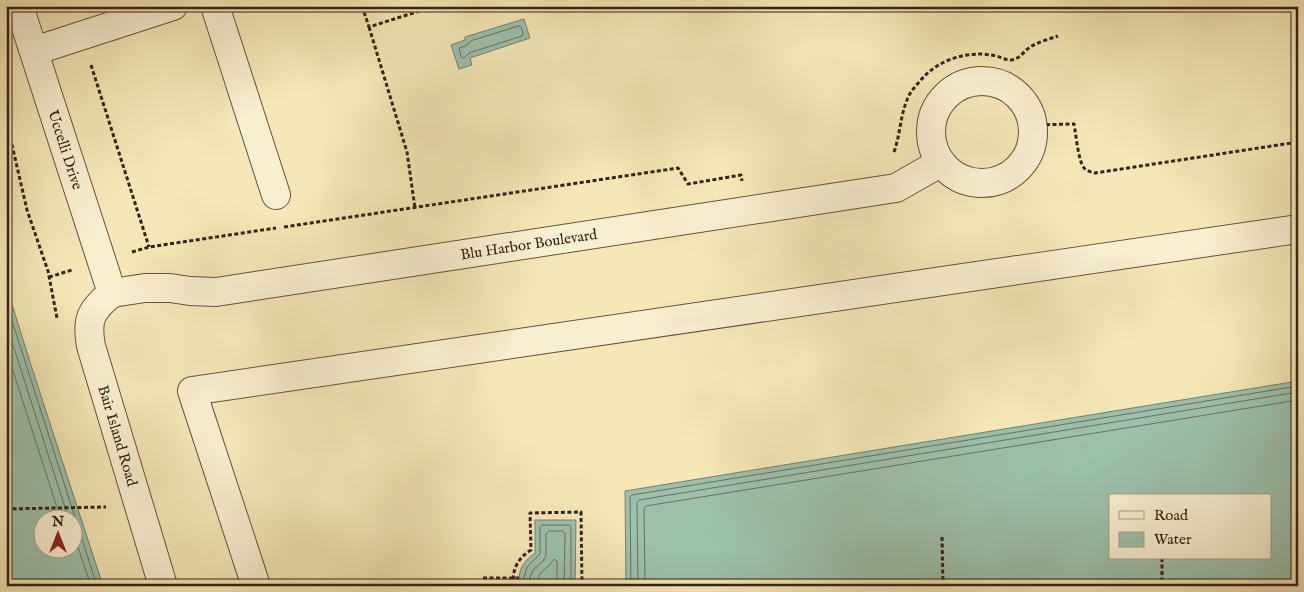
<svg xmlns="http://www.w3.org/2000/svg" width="1304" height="592" viewBox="0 0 1304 592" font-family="'IM FELL English',serif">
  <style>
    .water { fill: #9cc0ac; stroke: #748070; fill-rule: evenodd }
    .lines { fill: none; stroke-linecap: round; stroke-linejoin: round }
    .shore { stroke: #6a7060; stroke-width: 1 }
    .minor-casing { stroke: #66523d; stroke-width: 30 }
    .path { stroke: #372015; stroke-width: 3; stroke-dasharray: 4 2.5; stroke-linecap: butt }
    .minor { stroke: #f8efd0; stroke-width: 28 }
    .labels { text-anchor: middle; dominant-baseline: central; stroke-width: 5; stroke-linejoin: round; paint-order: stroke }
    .street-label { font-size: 15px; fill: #372015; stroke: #f8efd0 }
  </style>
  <rect width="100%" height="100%" fill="#f5e7b6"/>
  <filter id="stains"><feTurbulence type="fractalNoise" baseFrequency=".004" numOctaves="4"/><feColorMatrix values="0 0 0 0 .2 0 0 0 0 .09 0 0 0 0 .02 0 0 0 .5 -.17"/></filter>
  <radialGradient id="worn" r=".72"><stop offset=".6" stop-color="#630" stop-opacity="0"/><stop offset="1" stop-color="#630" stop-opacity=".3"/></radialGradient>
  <g class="water">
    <path d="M 524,19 L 530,38 L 470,58 L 472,65 L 459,69 L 451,45 L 465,40 L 465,37 Z"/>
    <path d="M 6,285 L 30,362 L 103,586 L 6,586 ZM 42,520 L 72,520 L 72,550 L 42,550 Z"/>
    <path d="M 1298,381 L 1298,586 L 626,586 L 625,491 ZM 1110,496 L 1270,496 L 1270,558 L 1110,558 Z"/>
    <path d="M 535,520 L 576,520 L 575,586 L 520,586 C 517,572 523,561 535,553 Z"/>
  </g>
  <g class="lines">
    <g class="shore">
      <path d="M 519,26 L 521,27 L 523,33 L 522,36 L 469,53 L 464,58 L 461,57 L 459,48 L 467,45 L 471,41 Z"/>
      <path d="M 6,302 L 97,586"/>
      <path d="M 6,323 L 69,520"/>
      <path d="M 6,349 L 61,520"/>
      <path d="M 72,529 L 91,586"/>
      <path d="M 525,586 L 524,578 L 527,567 L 540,554 L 540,527 L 542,525 L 569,525 L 571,527 L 571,586"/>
      <path d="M 531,586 L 530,578 L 533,570 L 543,561 L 546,556 L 546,534 L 549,531 L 562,531 L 565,533 L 564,586"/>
      <path d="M 539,586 C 538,575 538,575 546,568 C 550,565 552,562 554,559 L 557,561 L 557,586"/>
      <path d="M 631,586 L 630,497 L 632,495 L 1298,386"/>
      <path d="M 638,586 L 637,502 L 639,500 L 1298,392"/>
      <path d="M 645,586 L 644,509 L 646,506 L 1298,400"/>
    </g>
    <g class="minor-casing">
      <g id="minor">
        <path id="s1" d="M 19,6 L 112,293"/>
        <path d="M 215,6 L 276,195"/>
        <path d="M 34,51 L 173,6"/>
        <circle cx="982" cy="132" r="51"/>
        <path id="s2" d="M 112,293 L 145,288 L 170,288 L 190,291 L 216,292 L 896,188 L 940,163"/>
        <path id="s3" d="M 112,293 C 91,310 86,319 91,346 L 163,586"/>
        <path d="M 256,586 L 192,391 L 1298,229"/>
      </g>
    </g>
    <g class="path">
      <path d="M 362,6 L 369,27 L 435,6"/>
      <path d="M 369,27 L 407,152 L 415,208"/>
      <path d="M 91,65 L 149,247"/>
      <path d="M 6,119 L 27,210 L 48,271 L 57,318"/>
      <path d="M 1033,125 L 1074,124 C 1076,134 1078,160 1084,168 C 1087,171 1091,172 1095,173 L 1298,142"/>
      <path d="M 894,152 C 900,136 900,117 907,100 C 909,93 915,87 920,81 C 935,63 957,54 981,54 C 986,54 991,55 996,56 C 1001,57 1005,60 1011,60 C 1020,59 1023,52 1030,47 C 1038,42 1049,39 1058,36"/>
      <path d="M 284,227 L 678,168 L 688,184 L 741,175 L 742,181"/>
      <path d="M 132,252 L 149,247 L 276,228"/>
      <path d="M 49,277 L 72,270"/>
      <path d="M 6,509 L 106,507"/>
      <path d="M 942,537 L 943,586"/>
      <path d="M 1162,558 L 1162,586"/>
      <path d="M 483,578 L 519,578"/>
      <path d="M 514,586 C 511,570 518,558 531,550 L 530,513 L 581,512 L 582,586"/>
    </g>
    <use href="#minor" class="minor"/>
  </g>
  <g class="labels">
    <g class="street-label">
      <text stroke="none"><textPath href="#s1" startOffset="151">Uccelli Drive</textPath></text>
      <text stroke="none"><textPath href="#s2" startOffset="421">Blu Harbor Boulevard</textPath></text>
      <text stroke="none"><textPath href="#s3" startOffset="155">Bair Island Road</textPath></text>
    </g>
  </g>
  <rect width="1304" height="592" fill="none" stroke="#f5e7b6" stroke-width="25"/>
  <rect x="8" y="8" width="1289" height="577" fill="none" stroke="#372015" stroke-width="2.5"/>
  <rect x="12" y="12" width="1279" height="567" fill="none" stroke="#372015"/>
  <rect x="1109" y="494" width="162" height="65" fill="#f8efd0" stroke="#ab9c85"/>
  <rect x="1119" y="511" width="25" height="8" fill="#f8efd0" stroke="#ab9c85"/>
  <text x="1154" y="520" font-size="15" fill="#372015">Road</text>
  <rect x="1119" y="532" width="25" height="15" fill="#9cc0ac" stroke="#ab9c85"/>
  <text x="1154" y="544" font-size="15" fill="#372015">Water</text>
  <g transform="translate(58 534)"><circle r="24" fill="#f8efd0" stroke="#ab9c85"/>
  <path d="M0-4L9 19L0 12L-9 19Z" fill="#8f2418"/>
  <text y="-8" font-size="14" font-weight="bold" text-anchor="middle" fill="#372015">N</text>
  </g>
  <rect width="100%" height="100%" filter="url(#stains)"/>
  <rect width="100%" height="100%" fill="url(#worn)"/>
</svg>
